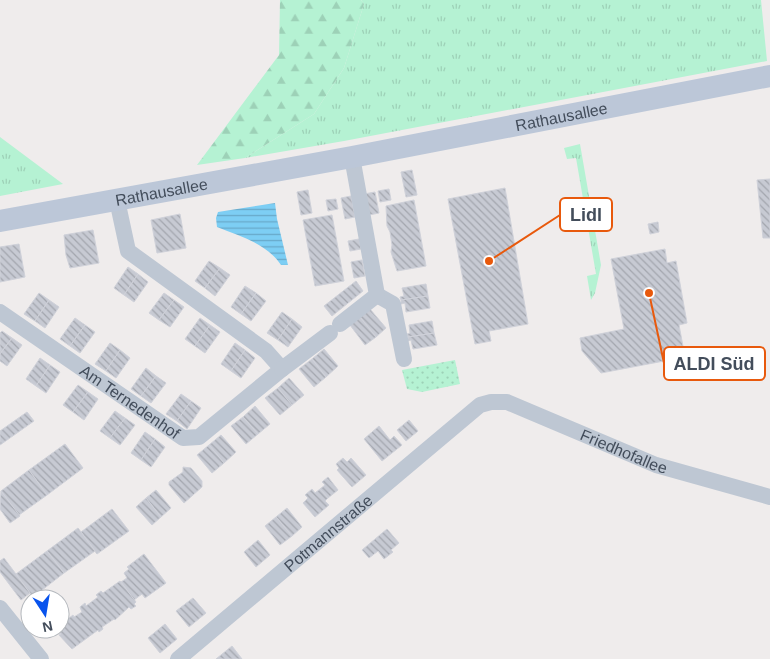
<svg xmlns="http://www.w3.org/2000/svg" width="770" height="659" viewBox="0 0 770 659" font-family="Helvetica,sans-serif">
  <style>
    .grass { fill: url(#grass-tufts) }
    .forest { fill: url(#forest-firs) }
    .park { fill: url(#park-dots) }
    .water { fill: url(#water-rules) }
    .building { fill: url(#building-back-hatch); stroke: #cfd1d9 }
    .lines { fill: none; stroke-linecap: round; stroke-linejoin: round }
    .minor { stroke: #bec7d3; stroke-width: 16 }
    .secondary { stroke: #bcc7d8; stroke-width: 22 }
    .labels { text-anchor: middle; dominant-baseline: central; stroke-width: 4.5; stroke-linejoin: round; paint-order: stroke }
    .street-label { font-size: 16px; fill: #434d5b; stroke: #fff }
    .leader { fill: none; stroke: #e8590c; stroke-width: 2 }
    .callout-dot { fill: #e8590c; stroke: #fff; stroke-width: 2 }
    .callout { fill: #fff; stroke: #e8590c; stroke-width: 2 }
    .callout-label { font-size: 18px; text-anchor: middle; font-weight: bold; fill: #434d5b }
  </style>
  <defs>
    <pattern id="grass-tufts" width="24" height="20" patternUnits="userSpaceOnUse" patternTransform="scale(1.25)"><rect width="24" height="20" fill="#b5f2d3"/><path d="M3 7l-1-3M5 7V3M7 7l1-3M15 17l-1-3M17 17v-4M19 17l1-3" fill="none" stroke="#9dd1b7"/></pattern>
    <pattern id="forest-firs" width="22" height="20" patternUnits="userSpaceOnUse" patternTransform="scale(1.25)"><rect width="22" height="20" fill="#b5f2d3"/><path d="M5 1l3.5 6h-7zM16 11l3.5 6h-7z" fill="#9dd1b7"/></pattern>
    <pattern id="park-dots" width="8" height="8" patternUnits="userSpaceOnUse" patternTransform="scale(1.25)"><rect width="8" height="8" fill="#b5f2d3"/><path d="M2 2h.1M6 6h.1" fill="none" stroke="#9dd1b7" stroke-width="1.8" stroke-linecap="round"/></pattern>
    <pattern id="water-rules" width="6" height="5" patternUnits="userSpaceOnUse" patternTransform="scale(1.25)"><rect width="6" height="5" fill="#7dcef4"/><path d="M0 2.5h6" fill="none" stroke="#68a9c9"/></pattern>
    <pattern id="building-back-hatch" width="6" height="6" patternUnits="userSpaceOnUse" patternTransform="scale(1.25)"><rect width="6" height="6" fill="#c7cad3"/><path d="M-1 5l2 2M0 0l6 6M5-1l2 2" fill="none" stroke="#a3a6ae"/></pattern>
  </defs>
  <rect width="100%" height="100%" fill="#efecec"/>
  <g class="grass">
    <path d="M 361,0 L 761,0 L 767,61 L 344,141 L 245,158 L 314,114 L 344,68 L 364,4 Z"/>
    <path d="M 0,137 L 63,184 L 0,196 Z"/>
    <path d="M 580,144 L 601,265 L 595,293 L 591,300 L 587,276 L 596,274 L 576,158 L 567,159 L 564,148 Z"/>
  </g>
  <path class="forest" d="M 280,0 L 361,0 L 364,4 L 344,68 L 314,114 L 245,158 L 197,165 L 279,55 Z"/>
  <path class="park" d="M 455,360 L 460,384 L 422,392 L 407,389 L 402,370 Z"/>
  <path class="water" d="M 275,203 L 277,219 L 288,265 L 281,265 C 266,243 242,237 217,227 L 216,218 L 218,212 Z"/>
  <g class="building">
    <path d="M 412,170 L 417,195 L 406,197 L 401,172 Z"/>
    <path d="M 770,179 L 770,238 L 763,238 L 757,180 Z"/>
    <path d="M 505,188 L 528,324 L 489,331 L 491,341 L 475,344 L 448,199 Z"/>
    <path d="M 389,189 L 391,200 L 380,202 L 378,191 Z"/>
    <path d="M 308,190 L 312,213 L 301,215 L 297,192 Z"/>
    <path d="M 375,192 L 379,213 L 369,215 L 364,194 Z"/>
    <path d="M 351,196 L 355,217 L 345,219 L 341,198 Z"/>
    <path d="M 336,199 L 338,209 L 328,211 L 326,200 Z"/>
    <path d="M 414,200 L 426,266 L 397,271 L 391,252 L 392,245 L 390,232 L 387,226 L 386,206 Z"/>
    <path d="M 180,214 L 186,248 L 157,253 L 151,220 Z"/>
    <path d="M 332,215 L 344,281 L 315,286 L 303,220 Z"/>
    <path d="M 658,222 L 659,232 L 650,234 L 648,224 Z"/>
    <path d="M 93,230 L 99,263 L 70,268 L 66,255 L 64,235 Z"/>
    <path d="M 359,239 L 361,249 L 350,251 L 348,241 Z"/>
    <path d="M 19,244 L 25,277 L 0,282 L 0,247 Z"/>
    <path d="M 665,249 L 667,263 L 676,261 L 687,323 L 679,325 L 685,357 L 601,373 L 582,351 L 580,338 L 624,329 L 611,259 Z"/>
    <path d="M 362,260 L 365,276 L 354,278 L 351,262 Z"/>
    <path d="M 209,261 L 220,268 L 205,288 L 195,281 Z"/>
    <path d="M 128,267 L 138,274 L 124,295 L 114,288 Z"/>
    <path d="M 220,268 L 230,275 L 215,296 L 205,288 Z"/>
    <path d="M 138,274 L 148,282 L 134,302 L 124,295 Z"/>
    <path d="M 356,281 L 363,291 L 332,316 L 324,306 Z"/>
    <path d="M 426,284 L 428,296 L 401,300 L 400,297 L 404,296 L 402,288 Z"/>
    <path d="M 245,286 L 256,293 L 241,314 L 231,307 Z"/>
    <path d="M 39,293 L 49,300 L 35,321 L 24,314 Z"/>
    <path d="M 164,293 L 174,300 L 159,320 L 149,313 Z"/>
    <path d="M 256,293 L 266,301 L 251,321 L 241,314 Z"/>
    <path d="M 428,296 L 430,308 L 406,312 L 405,303 L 401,304 L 401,300 Z"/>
    <path d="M 49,300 L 59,307 L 45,328 L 35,321 Z"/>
    <path d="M 174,300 L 184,307 L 170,327 L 159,320 Z"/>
    <path d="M 370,309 L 386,328 L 376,337 L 360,317 Z"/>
    <path d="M 282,312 L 292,319 L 278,340 L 267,333 Z"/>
    <path d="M 360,317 L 376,337 L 365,345 L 350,325 Z"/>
    <path d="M 75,318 L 85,325 L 70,346 L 60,339 Z"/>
    <path d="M 200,318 L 210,325 L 195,346 L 185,339 Z"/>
    <path d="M 292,319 L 302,327 L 288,347 L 278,340 Z"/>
    <path d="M 432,321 L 434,333 L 408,337 L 407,334 L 410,333 L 409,325 Z"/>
    <path d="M 85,325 L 95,332 L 80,353 L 70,346 Z"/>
    <path d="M 210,325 L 220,332 L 205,353 L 195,346 Z"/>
    <path d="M 2,331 L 12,338 L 0,354 L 0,333 Z"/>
    <path d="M 434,333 L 437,345 L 413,349 L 411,340 L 408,341 L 408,337 Z"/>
    <path d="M 12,338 L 22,345 L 7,366 L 0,361 L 0,354 Z"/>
    <path d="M 110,343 L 120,350 L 106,371 L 95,364 Z"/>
    <path d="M 235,343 L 245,350 L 231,371 L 221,364 Z"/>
    <path d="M 324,349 L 338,366 L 326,377 L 312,359 Z"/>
    <path d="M 120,350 L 130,358 L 116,378 L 106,371 Z"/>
    <path d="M 245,350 L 255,358 L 241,378 L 231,371 Z"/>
    <path d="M 40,358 L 50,365 L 36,386 L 26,379 Z"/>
    <path d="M 312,359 L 326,377 L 314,387 L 299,369 Z"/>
    <path d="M 50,365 L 60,372 L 46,393 L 36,386 Z"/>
    <path d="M 146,368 L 156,376 L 141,396 L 131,389 Z"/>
    <path d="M 156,376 L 166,383 L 151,403 L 141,396 Z"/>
    <path d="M 289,378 L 304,395 L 292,405 L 278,388 Z"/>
    <path d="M 78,385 L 88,392 L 73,412 L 63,405 Z"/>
    <path d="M 278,388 L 292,405 L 280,415 L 265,398 Z"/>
    <path d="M 88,392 L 98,399 L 84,420 L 73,412 Z"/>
    <path d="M 181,394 L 191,401 L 177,421 L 166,414 Z"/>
    <path d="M 191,401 L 201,408 L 187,429 L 177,421 Z"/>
    <path d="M 255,406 L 270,424 L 258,434 L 243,417 Z"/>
    <path d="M 115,411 L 125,418 L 110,438 L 100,431 Z"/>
    <path d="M 27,412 L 34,421 L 0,445 L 0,431 Z"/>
    <path d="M 243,417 L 258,434 L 246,444 L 231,426 Z"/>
    <path d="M 125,418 L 135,425 L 120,445 L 110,438 Z"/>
    <path d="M 409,420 L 418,431 L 406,441 L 397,430 Z"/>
    <path d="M 379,426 L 390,440 L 394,436 L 402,445 L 382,461 L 364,439 Z"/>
    <path d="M 145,432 L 155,439 L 141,460 L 131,453 Z"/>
    <path d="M 221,435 L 236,452 L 224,463 L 209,445 Z"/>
    <path d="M 155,439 L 165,447 L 151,467 L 141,460 Z"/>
    <path d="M 65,444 L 83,468 L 47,495 L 29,470 Z"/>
    <path d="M 209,445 L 224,463 L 212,473 L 197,455 Z"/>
    <path d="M 343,458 L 347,462 L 351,458 L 366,475 L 352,487 L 337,470 L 339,468 L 336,464 Z"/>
    <path d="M 183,467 L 191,468 L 202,481 L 202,487 L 184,503 L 169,485 L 169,482 L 183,472 Z"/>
    <path d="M 29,470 L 47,495 L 19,515 L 1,491 Z"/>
    <path d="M 328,477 L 338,490 L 328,498 L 320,489 L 325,485 L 322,482 Z"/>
    <path d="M 312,489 L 315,493 L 320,489 L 328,498 L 325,501 L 329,505 L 315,517 L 303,503 L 308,498 L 305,495 Z"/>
    <path d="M 156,490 L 171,508 L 161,517 L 146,498 Z"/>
    <path d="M 1,491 L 20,516 L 10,523 L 0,509 Z"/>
    <path d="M 146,498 L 161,517 L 152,525 L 136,507 Z"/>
    <path d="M 287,508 L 302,527 L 292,536 L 276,517 Z"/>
    <path d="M 112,509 L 129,531 L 97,554 L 81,532 Z"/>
    <path d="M 276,517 L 292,536 L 280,545 L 265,526 Z"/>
    <path d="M 78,528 L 95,551 L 64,573 L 47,551 Z"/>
    <path d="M 387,529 L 399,543 L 391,550 L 393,552 L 384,559 L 378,551 L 369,558 L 362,550 Z"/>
    <path d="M 258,540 L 270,555 L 256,567 L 244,552 Z"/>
    <path d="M 47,551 L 64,573 L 33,597 L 16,574 Z"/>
    <path d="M 144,554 L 166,583 L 145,598 L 142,594 L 134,600 L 121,582 L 127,578 L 124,573 L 129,569 L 127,567 Z"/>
    <path d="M 4,558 L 30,593 L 21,600 L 0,572 L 0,561 Z"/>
    <path d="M 120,581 L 136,602 L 134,604 L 136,606 L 131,609 L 129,607 L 115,620 L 114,619 L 102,627 L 103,629 L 99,632 L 98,630 L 72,649 L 59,635 L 61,634 L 57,629 L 60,629 L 60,625 L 73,615 L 74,617 L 82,612 L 80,607 L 85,603 L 86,606 L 98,597 L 96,595 L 101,591 L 103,593 Z"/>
    <path d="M 193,598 L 206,613 L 189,627 L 176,611 Z"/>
    <path d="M 165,624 L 177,639 L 160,653 L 148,638 Z"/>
    <path d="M 232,646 L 242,659 L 216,659 Z"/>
  </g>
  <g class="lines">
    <g class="minor">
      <path d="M 377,295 L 393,304 L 404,359"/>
      <path id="s1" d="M 0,312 L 183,438 L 199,437 L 282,369 L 266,351 L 128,251 L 117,200"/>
      <path d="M 340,324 L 377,295 L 352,157"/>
      <path d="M 282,369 L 330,333"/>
      <path d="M 0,608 L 41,659"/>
      <path id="s2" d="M 178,659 L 480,405 L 491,402 L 507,402 L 656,465 L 770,497"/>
    </g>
    <path class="secondary" id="s3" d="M 0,221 L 352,157 L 770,76"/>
  </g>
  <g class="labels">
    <g class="street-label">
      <text stroke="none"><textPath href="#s3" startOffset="571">Rathausallee</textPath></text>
      <text stroke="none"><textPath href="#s3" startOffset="164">Rathausallee</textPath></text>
      <text stroke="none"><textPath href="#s1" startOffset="158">Am Ternedenhof</textPath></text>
      <text stroke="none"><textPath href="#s2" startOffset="549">Friedhofallee</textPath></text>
      <text stroke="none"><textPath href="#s2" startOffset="196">Potmannstraße</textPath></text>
    </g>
  </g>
  <path class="leader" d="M489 261L560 215M649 293L664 363"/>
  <g class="callout-dot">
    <circle cx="489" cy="261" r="5"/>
    <circle cx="649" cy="293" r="5"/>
  </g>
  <g class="callout">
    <rect x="560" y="198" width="52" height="33" rx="5"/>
    <rect x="664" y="347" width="101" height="33" rx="5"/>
  </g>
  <g class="callout-label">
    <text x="586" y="221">Lidl</text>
    <text x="714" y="370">ALDI Süd</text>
  </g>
  <g transform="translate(45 614) rotate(168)"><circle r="24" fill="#ffffff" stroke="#b4b8bd"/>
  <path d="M0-4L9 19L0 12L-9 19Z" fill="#0853ed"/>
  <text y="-8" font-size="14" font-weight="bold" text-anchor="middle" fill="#434d5b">N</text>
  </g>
</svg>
